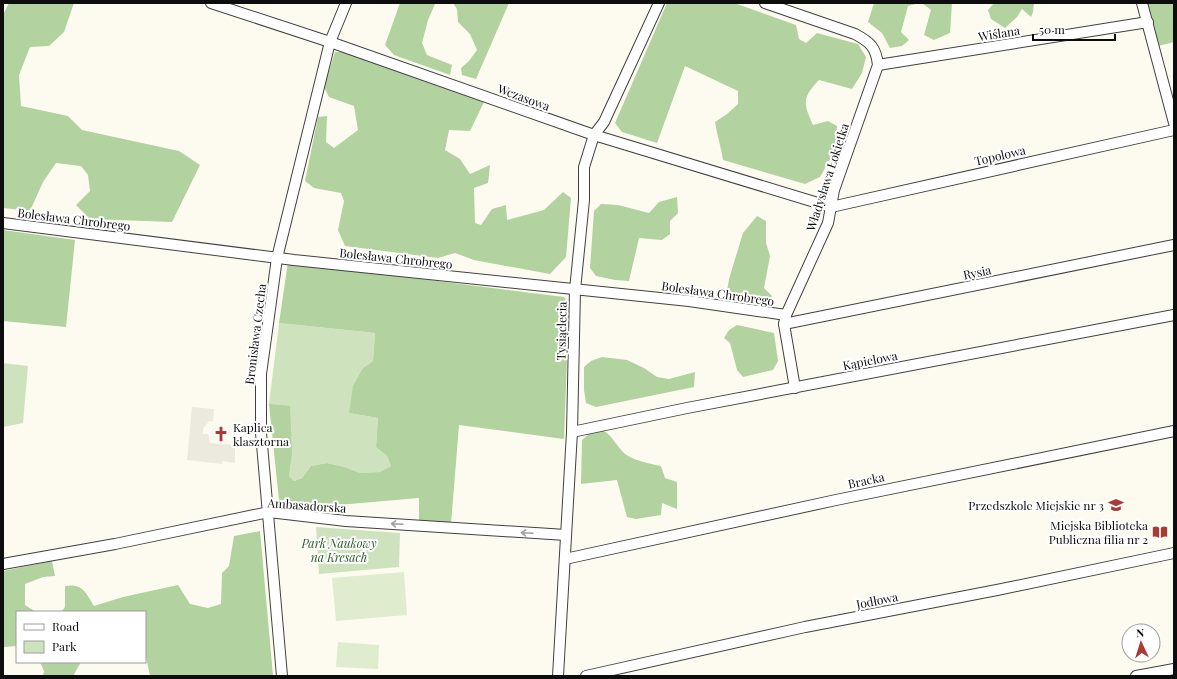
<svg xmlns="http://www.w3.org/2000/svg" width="1177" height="679" viewBox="0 0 1177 679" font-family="'Playfair Display',serif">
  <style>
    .green { fill: #cee3bd }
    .forest { fill: #b2d29f }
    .pitch { fill: #dfecce }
    .plaza { fill: #eceadf }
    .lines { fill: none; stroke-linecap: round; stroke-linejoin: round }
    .minor-casing { stroke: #404040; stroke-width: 12 }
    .minor { stroke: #fff; stroke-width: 10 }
    .oneway { stroke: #9e9e9e }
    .labels { text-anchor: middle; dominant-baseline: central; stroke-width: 4; stroke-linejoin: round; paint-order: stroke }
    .street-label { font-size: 12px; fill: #0d0d0d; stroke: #fff }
    .poi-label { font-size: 12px; fill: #0d0d0d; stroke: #fff; text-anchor: end }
    .park-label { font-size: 12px; font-style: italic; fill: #2d5c26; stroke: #fff }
  </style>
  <rect width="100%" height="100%" fill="#fdfbf0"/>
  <g class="green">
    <path d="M 279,323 L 375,333 L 373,361 L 363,368 L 349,413 L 378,418 L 376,447 L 387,456 L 391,466 L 380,472 L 360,473 L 345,467 L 327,463 L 311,466 L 302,478 L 294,481 L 289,476 L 292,455 L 269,404 Z"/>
    <path d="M 3,363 L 28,366 L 23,423 L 3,427 Z"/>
    <path d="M 316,527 L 400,533 L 399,567 L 319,574 Z"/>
  </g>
  <g class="forest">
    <path d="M 9,3 L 74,3 L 64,32 L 49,46 L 30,47 L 19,75 L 21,106 L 68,116 L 82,130 L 179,151 L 200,165 L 172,222 L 90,219 L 76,205 L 90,191 L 88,175 L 81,166 L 56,163 L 43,182 L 30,211 L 3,208 L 3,15 Z"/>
    <path d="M 400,3 L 443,3 L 435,4 L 428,20 L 422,43 L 427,55 L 452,65 L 450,75 L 394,55 L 385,45 Z"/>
    <path d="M 453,3 L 509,3 L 476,79 L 462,75 L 461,68 L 469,61 L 477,50 L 470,34 L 458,22 L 457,9 Z"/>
    <path d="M 667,3 L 737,4 L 796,25 L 799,39 L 806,43 L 817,33 L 858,44 L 866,57 L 862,73 L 852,89 L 819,80 C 802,98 803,103 813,125 L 828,121 L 837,126 L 836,149 L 820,177 L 805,184 L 723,160 C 721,147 717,135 715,122 L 727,114 L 738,104 L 738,91 L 685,66 L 657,143 L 622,132 L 615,123 Z"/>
    <path d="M 874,3 L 919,3 L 908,6 L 901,32 L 909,40 L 902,46 L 890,48 L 882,33 L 868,22 Z"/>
    <path d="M 922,3 L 952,3 L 950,33 L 934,40 L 924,35 L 931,10 Z"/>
    <path d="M 994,3 L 1034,3 L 1033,12 L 1031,17 L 1022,9 L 1017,17 L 1005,28 L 991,19 L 988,10 Z"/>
    <path d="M 1142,3 L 1174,3 L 1174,42 L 1154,47 Z"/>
    <path d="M 335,52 L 343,52 L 485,100 L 470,131 L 449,130 L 445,150 L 460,159 L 470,174 L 490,165 L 488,183 L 474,188 L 475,223 L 481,225 L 492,209 L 506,205 L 507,220 L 544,210 L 563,192 L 571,198 L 566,257 L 550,274 L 474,260 L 455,253 L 438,258 L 345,246 L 338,230 L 344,201 L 341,193 L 314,188 L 305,181 L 318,117 L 327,116 L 326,142 L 334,148 L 358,130 L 354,106 L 329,97 L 324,87 Z"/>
    <path d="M 677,197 L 678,213 L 670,221 L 670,234 L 662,240 L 639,238 L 629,281 L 615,280 L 596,276 L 590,268 L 594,211 L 601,204 L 618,205 L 649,213 L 659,202 Z"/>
    <path d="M 757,216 L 766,221 L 766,243 L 770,256 L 764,288 L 772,296 L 766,305 L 735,299 L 727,291 L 729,279 L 743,233 Z"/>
    <path d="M 3,230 L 75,240 L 66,327 L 3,321 Z"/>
    <path d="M 288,262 L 564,297 L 569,305 L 564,439 L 459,425 L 451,524 L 419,523 L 419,498 L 280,510 L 269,404 L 290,406 L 292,455 L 289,476 L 294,481 L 302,478 L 311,466 L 327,463 L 345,467 L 360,473 L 380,472 L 391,466 L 387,456 L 376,447 L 378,418 L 349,413 L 353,386 L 363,368 L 373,361 L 375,333 L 279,323 Z"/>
    <path d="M 737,325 L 774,333 L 778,361 L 773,370 L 743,377 L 737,370 L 730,343 L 724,338 L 729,330 Z"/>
    <path d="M 602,357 L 627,360 L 644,368 L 657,377 L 669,379 L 695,372 L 694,387 L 596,407 L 586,403 L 584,390 L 584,367 L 591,361 Z"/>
    <path d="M 604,431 C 613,437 616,445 623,452 C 630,460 651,464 661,466 L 665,478 L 677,482 L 677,509 L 662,503 L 661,515 L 636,519 L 627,517 L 617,480 L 581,484 L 582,440 L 591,432 Z"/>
    <path d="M 260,531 L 273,676 L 150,676 L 145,652 L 145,612 L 61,612 L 65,607 L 65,586 C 83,583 86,593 94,606 L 123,597 L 178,585 L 190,604 L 208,608 L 221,604 L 222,573 L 229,566 L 234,536 Z"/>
    <path d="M 52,561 L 55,576 L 43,577 L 25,584 L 25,605 L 36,612 L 17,612 L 17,646 L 4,647 L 3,571 Z"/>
    <path d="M 40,662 L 81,662 L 73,676 L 43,676 L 44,671 Z"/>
  </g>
  <g class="pitch">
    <path d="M 404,572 L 407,615 L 336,621 L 332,578 Z"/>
    <path d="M 338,642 L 379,645 L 378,669 L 336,667 Z"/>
  </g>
  <path class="plaza" d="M 192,407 L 214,409 L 213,422 L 209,421 L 203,429 L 203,434 L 208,434 L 210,443 L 235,445 L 235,463 L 223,461 L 222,464 L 187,460 Z"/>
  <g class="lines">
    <g class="minor-casing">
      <g id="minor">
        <path d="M 211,3 L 330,42 L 594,135 L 831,207 L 1174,130"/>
        <path d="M 765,3 L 855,34 C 870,42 876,47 878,65 L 834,190 L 828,223 L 786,315 L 784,324 L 795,388"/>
        <path d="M 1142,3 L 1174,123"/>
        <path d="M 878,65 L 1148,22"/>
        <path d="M 3,223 L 294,260 L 689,301 L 786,315"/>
        <path d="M 784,324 L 1174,245"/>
        <path d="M 572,432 L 687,408 L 1174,315"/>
        <path d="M 565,559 L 836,500 L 1174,431"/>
        <path d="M 3,564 L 115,544 L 269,512 L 346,521 L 566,535"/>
        <path d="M 282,676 L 261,433 L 261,374 L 277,258 L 330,42 L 346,3"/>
        <path d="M 558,676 L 572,432 L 575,290 L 584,200 L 584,167 L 594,135 L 604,122 L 659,3"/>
        <path d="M 586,676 L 805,627 L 997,590 L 1174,553"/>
        <path d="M 1136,676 L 1174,669"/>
      </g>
    </g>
    <use href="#minor" class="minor"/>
  </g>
  <defs><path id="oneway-shaft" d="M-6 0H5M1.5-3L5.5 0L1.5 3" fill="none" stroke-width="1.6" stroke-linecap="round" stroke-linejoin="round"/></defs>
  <g class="oneway">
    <use href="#oneway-shaft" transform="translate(397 524) rotate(-177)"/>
    <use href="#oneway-shaft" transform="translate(527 533) rotate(-177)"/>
  </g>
  <defs>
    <g id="church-bare" transform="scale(1.2)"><path d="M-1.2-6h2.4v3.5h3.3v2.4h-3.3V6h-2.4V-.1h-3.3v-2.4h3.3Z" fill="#ab3b37" stroke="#fff" stroke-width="2.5" paint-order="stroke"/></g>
    <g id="school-bare" transform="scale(1.2)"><path d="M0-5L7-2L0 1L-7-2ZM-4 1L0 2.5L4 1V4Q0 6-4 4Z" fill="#ab3b37" stroke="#fff" stroke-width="2.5" paint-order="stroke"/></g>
    <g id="library-bare" transform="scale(1.2)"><path d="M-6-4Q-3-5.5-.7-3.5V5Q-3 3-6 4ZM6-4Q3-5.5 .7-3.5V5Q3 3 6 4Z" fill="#ab3b37" stroke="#fff" stroke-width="2.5" paint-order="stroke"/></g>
  </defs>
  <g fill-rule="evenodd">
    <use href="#church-bare" x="221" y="434"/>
    <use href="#school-bare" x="1116" y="505"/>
    <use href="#library-bare" x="1160" y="532"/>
  </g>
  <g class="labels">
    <g class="street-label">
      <text transform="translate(999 33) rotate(-9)">Wiślana</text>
      <text transform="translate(524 97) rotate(20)">Wczasowa</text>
      <text transform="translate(1000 155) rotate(-13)">Topolowa</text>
      <text transform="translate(827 177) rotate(-72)">Władysława Łokietka</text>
      <text transform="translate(74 219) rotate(7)">Bolesława Chrobrego</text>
      <text transform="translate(396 258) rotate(6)">Bolesława Chrobrego</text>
      <text transform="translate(977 272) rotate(-12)">Rysia</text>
      <text transform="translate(718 293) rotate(8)">Bolesława Chrobrego</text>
      <text transform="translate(561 331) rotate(-89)">Tysiąclecia</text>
      <text transform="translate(255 334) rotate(-83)">Bronisława Czecha</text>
      <text transform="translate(870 360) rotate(-11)">Kąpielowa</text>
      <text transform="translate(866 480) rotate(-12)">Bracka</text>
      <text transform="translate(307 505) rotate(4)">Ambasadorska</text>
      <text transform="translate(877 600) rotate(-11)">Jodłowa</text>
    </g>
    <g class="poi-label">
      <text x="233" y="427" text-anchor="start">Kaplica<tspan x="233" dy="14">klasztorna</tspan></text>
      <text x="1104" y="505">Przedszkole Miejskie nr 3</text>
      <text x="1148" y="525">Miejska Biblioteka<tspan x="1148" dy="14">Publiczna filia nr 2</tspan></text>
    </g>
    <g class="park-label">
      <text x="339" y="543">Park Naukowy<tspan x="339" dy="14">na Kresach</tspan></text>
    </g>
  </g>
  <rect width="1177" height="679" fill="none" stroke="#0d0d0d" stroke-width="8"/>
  <rect x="16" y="611" width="130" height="52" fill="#ffffff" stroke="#9e9e9e"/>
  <rect x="24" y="624" width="20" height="6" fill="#ffffff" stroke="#9e9e9e"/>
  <text x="52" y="631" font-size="12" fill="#0d0d0d">Road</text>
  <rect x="24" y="641" width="20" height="12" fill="#cee3bd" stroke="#9e9e9e"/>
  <text x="52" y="651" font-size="12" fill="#0d0d0d">Park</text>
  <g transform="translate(1141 643) rotate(356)"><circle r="19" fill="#ffffff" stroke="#9e9e9e"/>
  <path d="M0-3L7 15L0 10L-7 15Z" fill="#ab3b37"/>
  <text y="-6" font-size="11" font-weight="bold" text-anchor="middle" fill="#0d0d0d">N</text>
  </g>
  <path d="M1033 34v6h82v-6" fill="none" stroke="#0d0d0d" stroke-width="2"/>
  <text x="1039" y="34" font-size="12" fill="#0d0d0d" stroke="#ffffff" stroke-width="3" paint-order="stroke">50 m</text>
</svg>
